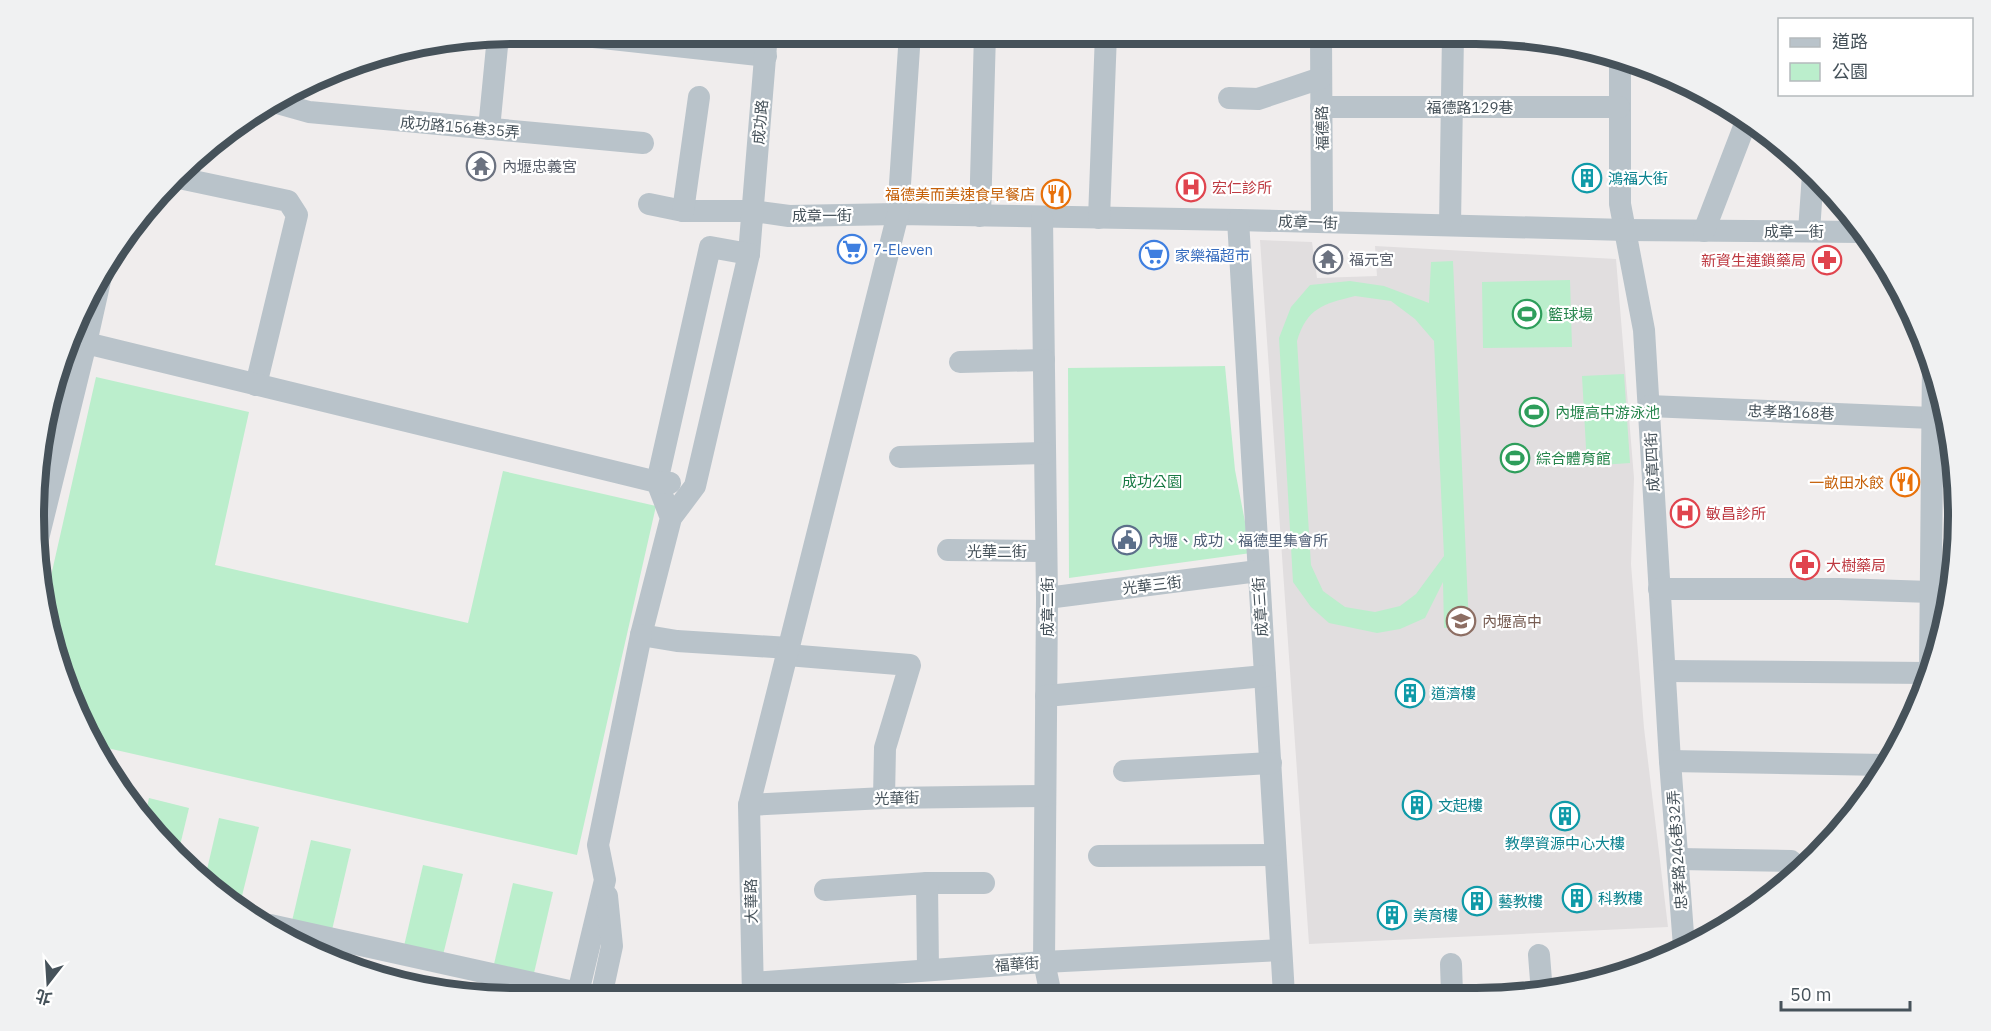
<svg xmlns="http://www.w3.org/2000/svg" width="1991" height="1031" viewBox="0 0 1991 1031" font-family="'IBM Plex Sans','Noto Sans TC',sans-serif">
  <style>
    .education { fill: #e1dedf }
    .green { fill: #bec; fill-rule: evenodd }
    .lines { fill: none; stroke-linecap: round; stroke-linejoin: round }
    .minor { stroke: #b9c3ca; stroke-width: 22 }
    .labels { text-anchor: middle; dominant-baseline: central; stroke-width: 4.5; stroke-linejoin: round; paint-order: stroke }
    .street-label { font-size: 15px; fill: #46525a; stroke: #fff }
    .worship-label { font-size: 15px; fill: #5b616d; stroke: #fff; text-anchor: start }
    .culture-label { font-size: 15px; fill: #0d838f; stroke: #fff; text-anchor: start }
    .health-label { font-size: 15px; fill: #be3a42; stroke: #fff; text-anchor: start }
    .food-label { font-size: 15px; fill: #c56008; stroke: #fff; text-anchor: end }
    .shop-label { font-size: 15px; fill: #366cbe; stroke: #fff; text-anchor: start }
    .leisure-label { font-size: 15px; fill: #27864d; stroke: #fff; text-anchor: start }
    .park-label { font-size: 15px; fill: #187a44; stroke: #fff }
    .service-label { font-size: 15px; fill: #4e5e75; stroke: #fff; text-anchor: start }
    .education-label { font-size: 15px; fill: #785e54; stroke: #fff; text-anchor: start }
    .rim { fill: none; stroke: #46525a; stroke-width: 8 }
  </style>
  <rect width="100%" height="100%" fill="#f0eded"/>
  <path class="education" d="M 1260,240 L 1312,242 L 1317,278 L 1377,276 L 1375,246 L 1616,259 L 1634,478 L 1631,564 L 1644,728 L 1668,927 L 1309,944 Z"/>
  <g class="green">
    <path d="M 1453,261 L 1469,627 L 1444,628 L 1443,582 L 1425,618 L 1400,629 L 1377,633 L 1329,623 L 1311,607 L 1293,582 L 1279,338 L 1291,307 L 1310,285 L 1350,281 L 1384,286 L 1429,303 L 1431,262 ZM 1355,296 L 1391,301 L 1415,319 L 1434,341 L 1444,556 L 1416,594 L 1400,606 L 1375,612 L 1345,607 L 1323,591 L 1311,565 L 1297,341 C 1307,308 1323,304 1355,296 Z"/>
    <path d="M 1570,280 L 1572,347 L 1483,348 L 1482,282 Z"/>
    <path d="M 1225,366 L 1235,470 L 1251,553 L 1069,578 L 1068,368 Z"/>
    <path d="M 1624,374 L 1630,463 L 1587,466 L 1582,376 Z"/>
    <path d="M 96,377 L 249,412 L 215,565 L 468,623 L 503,471 L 656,506 L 577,855 L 94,745 L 70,700 L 46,598 Z"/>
    <path d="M 149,798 L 189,808 L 177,858 L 144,820 Z"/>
    <path d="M 219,818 L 259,827 L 240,904 L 205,878 Z"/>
    <path d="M 311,840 L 351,849 L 332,930 L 292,921 Z"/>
    <path d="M 423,865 L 463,874 L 443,955 L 404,946 Z"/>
    <path d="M 513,883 L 553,892 L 534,973 L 494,964 Z"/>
  </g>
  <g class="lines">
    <g class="minor">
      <path d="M 557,33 L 766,56"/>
      <path d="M 1321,34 L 1322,222"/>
      <path d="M 1620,57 L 1620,204 L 1644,330 L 1670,761 L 1684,947"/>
      <path d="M 1229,98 L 1258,99 L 1321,78"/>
      <path d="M 277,103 L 309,112 L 643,143"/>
      <path d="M 1321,107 L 1619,107"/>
      <path d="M 489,129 L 498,36"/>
      <path d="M 179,178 L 288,201 L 297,215 L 256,385"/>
      <path d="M 649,204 L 683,211 L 753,211 L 789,216 L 898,214 L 1238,220 L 1626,230 L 1863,232"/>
      <path d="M 683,211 L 699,97"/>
      <path d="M 980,216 L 985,33"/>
      <path d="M 1042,218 L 1047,598 L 1044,962 L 1051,995"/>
      <path d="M 1099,218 L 1106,34"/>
      <path d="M 1238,220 L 1284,995"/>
      <path d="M 1450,225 L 1453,34"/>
      <path d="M 1704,231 L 1747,119"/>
      <path d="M 1809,231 L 1813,174"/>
      <path d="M 749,254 L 767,33"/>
      <path d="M 86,343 L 101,276"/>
      <path d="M 960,362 L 1044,360"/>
      <path d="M 1649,406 L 1932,418"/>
      <path d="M 900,457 L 1045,453"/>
      <path d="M 671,518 L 657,482 L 710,247 L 749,254 L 695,486 L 671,518 L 641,635 L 677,641 L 789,648"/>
      <path d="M 948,550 L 1046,551"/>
      <path d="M 35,551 L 86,343 L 657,482 L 670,483"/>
      <path d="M 1659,589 L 1839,589 L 1931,592"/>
      <path d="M 1047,598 L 1258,571"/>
      <path d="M 787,655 L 910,665 L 885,748 L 884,798"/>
      <path d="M 1930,670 L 1933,361"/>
      <path d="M 1665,671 L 1929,673"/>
      <path d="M 1046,696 L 1265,676"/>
      <path d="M 1670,761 L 1884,765"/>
      <path d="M 1124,771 L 1271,763"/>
      <path d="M 749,805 L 884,798 L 1045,796"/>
      <path d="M 1099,856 L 1275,855"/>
      <path d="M 1679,859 L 1791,861 L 1791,878"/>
      <path d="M 927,883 L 984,883"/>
      <path d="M 825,890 L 927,883 L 928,970"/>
      <path d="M 270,925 L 578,993"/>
      <path d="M 1539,955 L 1542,993"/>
      <path d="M 1451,964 L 1452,994"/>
      <path d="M 753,983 L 1044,962 L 1281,950"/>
      <path d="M 753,996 L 749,805 L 898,214 L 910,33"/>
      <path d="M 577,997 L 605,880 L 598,845 L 641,635"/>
      <path d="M 601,997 L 612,946 L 607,896"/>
    </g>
  </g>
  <defs>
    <g id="temple-ring" transform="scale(1.5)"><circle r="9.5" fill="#fff" stroke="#6b7280" stroke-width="1.5"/><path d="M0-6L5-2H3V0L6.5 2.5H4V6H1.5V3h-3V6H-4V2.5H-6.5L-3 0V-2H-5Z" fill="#6b7280"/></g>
    <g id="building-ring" transform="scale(1.5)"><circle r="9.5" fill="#fff" stroke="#0f9aa8" stroke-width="1.5"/><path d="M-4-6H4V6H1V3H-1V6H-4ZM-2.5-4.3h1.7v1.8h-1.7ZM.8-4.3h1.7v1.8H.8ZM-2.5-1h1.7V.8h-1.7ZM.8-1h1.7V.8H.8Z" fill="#0f9aa8"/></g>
    <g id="hospital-ring" transform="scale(1.5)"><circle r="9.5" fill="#fff" stroke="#e0444e" stroke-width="1.5"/><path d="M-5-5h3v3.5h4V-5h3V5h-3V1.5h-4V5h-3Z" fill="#e0444e"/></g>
    <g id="restaurant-ring" transform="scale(1.5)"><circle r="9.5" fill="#fff" stroke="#e8710a" stroke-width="1.5"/><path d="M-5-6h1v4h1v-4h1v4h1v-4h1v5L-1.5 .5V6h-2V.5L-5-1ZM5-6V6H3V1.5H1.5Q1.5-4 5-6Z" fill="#e8710a"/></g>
    <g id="supermarket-ring" transform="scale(1.5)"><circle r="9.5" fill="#fff" stroke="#3f7fe0" stroke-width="1.5"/><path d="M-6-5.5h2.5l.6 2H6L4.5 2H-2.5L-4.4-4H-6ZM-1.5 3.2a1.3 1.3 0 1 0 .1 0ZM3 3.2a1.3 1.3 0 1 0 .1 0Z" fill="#3f7fe0"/></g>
    <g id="pharmacy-ring" transform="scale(1.5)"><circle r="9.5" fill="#fff" stroke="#e0444e" stroke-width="1.5"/><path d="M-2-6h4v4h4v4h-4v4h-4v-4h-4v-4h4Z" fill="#e0444e"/></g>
    <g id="stadium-ring" transform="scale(1.5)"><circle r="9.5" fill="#fff" stroke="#2e9e5b" stroke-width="1.5"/><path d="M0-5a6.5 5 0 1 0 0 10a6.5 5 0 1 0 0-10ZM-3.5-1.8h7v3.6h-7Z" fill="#2e9e5b"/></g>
    <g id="civic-ring" transform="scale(1.5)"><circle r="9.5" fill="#fff" stroke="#5c6f8a" stroke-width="1.5"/><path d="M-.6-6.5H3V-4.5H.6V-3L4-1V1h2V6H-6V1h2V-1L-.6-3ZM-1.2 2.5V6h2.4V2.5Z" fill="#5c6f8a"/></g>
    <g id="school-ring" transform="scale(1.5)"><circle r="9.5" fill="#fff" stroke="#8d6e63" stroke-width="1.5"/><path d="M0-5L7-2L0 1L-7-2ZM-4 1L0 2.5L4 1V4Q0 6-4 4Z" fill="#8d6e63"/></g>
  </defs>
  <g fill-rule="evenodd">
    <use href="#temple-ring" x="481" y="166"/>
    <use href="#building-ring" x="1587" y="178"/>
    <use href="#hospital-ring" x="1191" y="187"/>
    <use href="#restaurant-ring" x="1056" y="194"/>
    <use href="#supermarket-ring" x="852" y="249"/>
    <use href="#supermarket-ring" x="1154" y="255"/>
    <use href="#temple-ring" x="1328" y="259"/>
    <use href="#pharmacy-ring" x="1827" y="260"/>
    <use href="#stadium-ring" x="1527" y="314"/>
    <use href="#stadium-ring" x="1534" y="412"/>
    <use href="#stadium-ring" x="1515" y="458"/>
    <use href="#restaurant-ring" x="1905" y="482"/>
    <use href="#hospital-ring" x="1685" y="513"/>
    <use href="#civic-ring" x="1127" y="540"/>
    <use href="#pharmacy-ring" x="1805" y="565"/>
    <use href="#school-ring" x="1461" y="621"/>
    <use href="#building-ring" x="1410" y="693"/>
    <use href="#building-ring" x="1417" y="805"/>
    <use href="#building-ring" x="1565" y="816"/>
    <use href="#building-ring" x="1577" y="898"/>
    <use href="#building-ring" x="1477" y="901"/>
    <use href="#building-ring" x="1392" y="915"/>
  </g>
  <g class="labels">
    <g class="street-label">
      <text x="1470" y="107">福德路129巷</text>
      <text transform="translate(760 122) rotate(-85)">成功路</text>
      <text transform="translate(460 127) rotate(5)">成功路156巷35弄</text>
      <text transform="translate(1322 128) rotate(-91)">福德路</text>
      <text x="822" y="215">成章一街</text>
      <text transform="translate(1308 222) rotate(2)">成章一街</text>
      <text x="1794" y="231">成章一街</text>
      <text transform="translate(1791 412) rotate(2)">忠孝路168巷</text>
      <text transform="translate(1652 462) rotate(-93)">成章四街</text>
      <text x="997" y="551">光華二街</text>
      <text transform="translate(1152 585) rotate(-7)">光華三街</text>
      <text transform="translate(1047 607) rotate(-90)">成章二街</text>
      <text transform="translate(1260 607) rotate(-94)">成章三街</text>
      <text transform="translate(897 798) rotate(-1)">光華街</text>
      <text transform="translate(1677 850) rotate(-94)">忠孝路246巷32弄</text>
      <text transform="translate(751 901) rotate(-91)">大華路</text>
      <text transform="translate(1017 964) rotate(-4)">福華街</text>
    </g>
    <g class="worship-label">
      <text x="502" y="166">內壢忠義宮</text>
      <text x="1349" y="259">福元宮</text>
    </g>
    <g class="culture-label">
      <text x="1608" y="178">鴻福大街</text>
      <text x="1431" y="693">道濟樓</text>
      <text x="1438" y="805">文起樓</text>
      <text x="1565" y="843" text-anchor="middle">教學資源中心大樓</text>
      <text x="1598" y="898">科教樓</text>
      <text x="1498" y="901">藝教樓</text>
      <text x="1413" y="915">美育樓</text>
    </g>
    <g class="health-label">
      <text x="1212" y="187">宏仁診所</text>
      <text x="1806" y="260" text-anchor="end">新資生連鎖藥局</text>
      <text x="1706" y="513">敏昌診所</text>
      <text x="1826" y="565">大樹藥局</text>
    </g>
    <g class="food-label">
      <text x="1035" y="194">福德美而美速食早餐店</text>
      <text x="1884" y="482">一畝田水餃</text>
    </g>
    <g class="shop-label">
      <text x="873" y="249">7-Eleven</text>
      <text x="1175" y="255">家樂福超市</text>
    </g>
    <g class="leisure-label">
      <text x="1548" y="314">籃球場</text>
      <text x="1555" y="412">內壢高中游泳池</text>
      <text x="1536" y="458">綜合體育館</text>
    </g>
    <g class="park-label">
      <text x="1152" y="481">成功公園</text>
    </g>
    <g class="service-label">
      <text x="1148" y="540">內壢、成功、福德里集會所</text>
    </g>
    <g class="education-label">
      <text x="1482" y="621">內壢高中</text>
    </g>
  </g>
  <path d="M0 0H1991V1031H0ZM516 44H1476A472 472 0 0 1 1948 516V516A472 472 0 0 1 1476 988H516A472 472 0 0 1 44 516V516A472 472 0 0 1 516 44Z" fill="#f0f1f2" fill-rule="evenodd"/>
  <path class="rim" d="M516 44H1476A472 472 0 0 1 1948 516V516A472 472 0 0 1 1476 988H516A472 472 0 0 1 44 516V516A472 472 0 0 1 516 44Z"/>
  <rect x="1778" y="18" width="195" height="78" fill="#ffffff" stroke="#b5babd" stroke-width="1.5"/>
  <rect x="1790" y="38" width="30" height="9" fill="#b9c3ca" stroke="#b5babd" stroke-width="1.5"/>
  <text x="1832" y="48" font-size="18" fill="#46525a">道路</text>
  <rect x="1790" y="63" width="30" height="18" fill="#bbeecc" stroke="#b5babd" stroke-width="1.5"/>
  <text x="1832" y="78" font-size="18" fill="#46525a">公園</text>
  <g transform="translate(48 983) rotate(197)" stroke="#ffffff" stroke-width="4.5" paint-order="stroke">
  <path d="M0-4.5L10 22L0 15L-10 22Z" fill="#46525a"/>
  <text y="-9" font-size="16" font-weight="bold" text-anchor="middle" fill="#46525a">北</text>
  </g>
  <path d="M1781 1001v9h129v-9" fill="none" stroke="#46525a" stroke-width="3"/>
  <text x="1790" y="1001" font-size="18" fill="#46525a" stroke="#ffffff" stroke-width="4.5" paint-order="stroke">50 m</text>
</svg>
